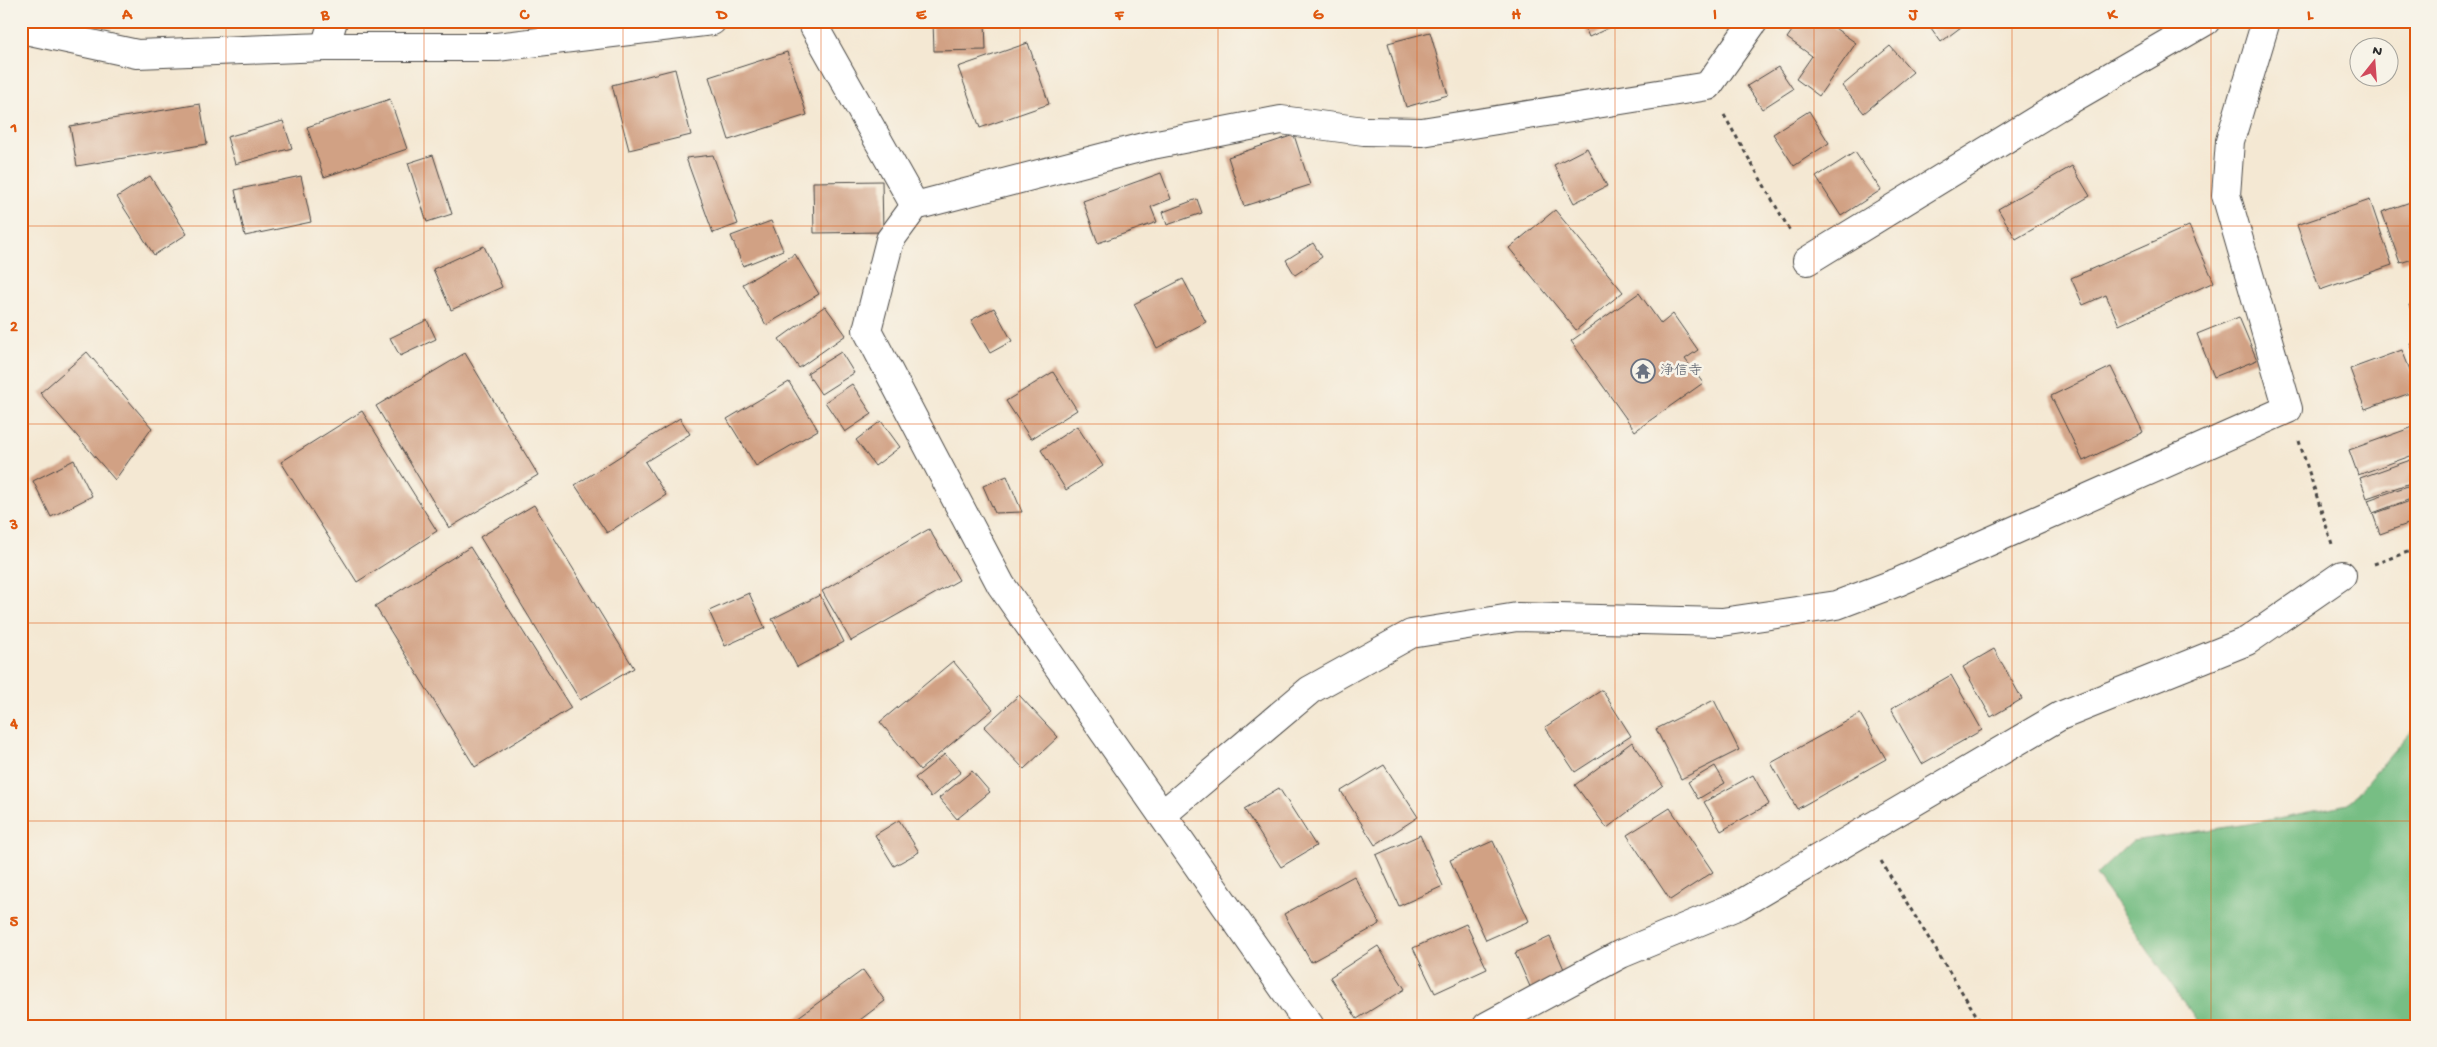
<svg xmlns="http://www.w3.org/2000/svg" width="2437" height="1047" viewBox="0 0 2437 1047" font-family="'Gochi Hand','Klee One',sans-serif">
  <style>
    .forest { fill: #77be84; stroke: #517458 }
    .building { fill: #d1a184 }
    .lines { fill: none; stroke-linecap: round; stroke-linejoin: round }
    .minor-casing { stroke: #494744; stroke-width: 30 }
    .path { stroke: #494744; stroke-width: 3; stroke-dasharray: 4 4; stroke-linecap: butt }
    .minor { stroke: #fff; stroke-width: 28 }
    .grid { fill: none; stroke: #df570e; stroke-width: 1; stroke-opacity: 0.55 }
    .labels { text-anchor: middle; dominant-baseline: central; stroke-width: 5; stroke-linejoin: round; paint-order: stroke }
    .worship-label { font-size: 14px; fill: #5b616d; stroke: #f7f3e8; text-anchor: start }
    .neatline { fill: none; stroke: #df570e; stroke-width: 2 }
    .grid-label { font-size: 16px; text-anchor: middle; font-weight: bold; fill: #df570e }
  </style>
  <rect width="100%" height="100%" fill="#f7f3e8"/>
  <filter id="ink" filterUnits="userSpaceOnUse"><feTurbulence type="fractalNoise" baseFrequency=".02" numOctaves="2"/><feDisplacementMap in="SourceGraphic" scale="10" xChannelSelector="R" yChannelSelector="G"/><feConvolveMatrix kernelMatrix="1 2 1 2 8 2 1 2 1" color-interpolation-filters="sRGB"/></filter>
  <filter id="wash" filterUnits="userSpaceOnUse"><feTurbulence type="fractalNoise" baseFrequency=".0096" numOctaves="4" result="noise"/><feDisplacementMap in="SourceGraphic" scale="20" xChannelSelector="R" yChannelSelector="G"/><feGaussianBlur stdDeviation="1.12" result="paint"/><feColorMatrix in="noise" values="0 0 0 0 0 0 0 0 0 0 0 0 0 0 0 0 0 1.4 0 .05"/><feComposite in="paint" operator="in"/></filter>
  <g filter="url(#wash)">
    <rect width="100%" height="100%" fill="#f4e8d3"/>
    <path class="forest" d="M 2416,726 L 2416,1026 L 2200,1026 L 2096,875 L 2132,841 L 2248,824 L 2348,804 Z"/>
    <g id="blocks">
      <g class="building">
        <path d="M 933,21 L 985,21 L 986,50 L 934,51 Z"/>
        <path d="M 1582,21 L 1624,21 L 1589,37 Z"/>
        <path d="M 1799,21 L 1825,21 L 1856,43 L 1819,96 L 1796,79 L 1812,56 L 1787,38 Z"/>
        <path d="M 1926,21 L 1969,21 L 1941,42 Z"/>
        <path d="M 1430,32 L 1448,95 L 1406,107 L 1388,43 Z"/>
        <path d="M 1028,43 L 1049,104 L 980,128 L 958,67 Z"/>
        <path d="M 1890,46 L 1913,72 L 1864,113 L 1842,86 Z"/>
        <path d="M 787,52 L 807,115 L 729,140 L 709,77 Z"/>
        <path d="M 1778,67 L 1793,89 L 1762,109 L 1747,86 Z"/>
        <path d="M 675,69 L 691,135 L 629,150 L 612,85 Z"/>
        <path d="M 390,99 L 407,149 L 324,177 L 307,127 Z"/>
        <path d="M 200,104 L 207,144 L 77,166 L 70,126 Z"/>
        <path d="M 1809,111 L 1829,143 L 1794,166 L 1773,134 Z"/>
        <path d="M 283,121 L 292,148 L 235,164 L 227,137 Z"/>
        <path d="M 1294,135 L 1310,185 L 1244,206 L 1228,157 Z"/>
        <path d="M 1587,148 L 1607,186 L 1574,203 L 1554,165 Z"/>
        <path d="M 1855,152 L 1881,190 L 1841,216 L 1816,177 Z"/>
        <path d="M 433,155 L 452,214 L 427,222 L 408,163 Z"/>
        <path d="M 713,155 L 738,224 L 713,233 L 686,158 Z"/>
        <path d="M 2072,166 L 2090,196 L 2016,239 L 1998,209 Z"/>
        <path d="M 1161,173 L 1171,199 L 1151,207 L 1157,222 L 1098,243 L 1083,201 Z"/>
        <path d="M 150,176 L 187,234 L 154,255 L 117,197 Z"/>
        <path d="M 301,176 L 311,222 L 245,236 L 235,190 Z"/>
        <path d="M 882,181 L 883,232 L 814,233 L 813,182 Z"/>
        <path d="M 1197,199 L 1202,213 L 1167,225 L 1163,212 Z"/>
        <path d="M 2370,200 L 2392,265 L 2320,290 L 2297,225 Z"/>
        <path d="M 2416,200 L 2416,258 L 2400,263 L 2382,212 Z"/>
        <path d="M 1555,210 L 1623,292 L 1576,330 L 1509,248 Z"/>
        <path d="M 771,221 L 783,250 L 743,266 L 731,236 Z"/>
        <path d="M 2189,226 L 2214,282 L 2119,325 L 2106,295 L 2083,305 L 2071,278 Z"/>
        <path d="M 1313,243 L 1322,257 L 1295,275 L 1286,260 Z"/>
        <path d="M 484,246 L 502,287 L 451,310 L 433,269 Z"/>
        <path d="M 795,254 L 819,294 L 766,325 L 743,284 Z"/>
        <path d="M 1183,279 L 1206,322 L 1157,348 L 1134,304 Z"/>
        <path d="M 1639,293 L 1661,324 L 1673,314 L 1698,350 L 1685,359 L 1703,383 L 1635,431 L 1571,341 Z"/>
        <path d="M 2416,302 L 2416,323 L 2409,305 Z"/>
        <path d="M 825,306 L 846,335 L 799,368 L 779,339 Z"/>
        <path d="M 994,308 L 1012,341 L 990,353 L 971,320 Z"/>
        <path d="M 2239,317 L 2257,360 L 2214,377 L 2197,334 Z"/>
        <path d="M 427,320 L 436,339 L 400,356 L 390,338 Z"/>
        <path d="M 2416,342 L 2416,356 L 2410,344 Z"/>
        <path d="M 2402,350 L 2416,385 L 2416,391 L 2365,409 L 2350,369 Z"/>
        <path d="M 87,352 L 152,428 L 115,480 L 40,393 Z"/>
        <path d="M 841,352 L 854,373 L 821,394 L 807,373 Z"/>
        <path d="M 465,353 L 538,475 L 449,528 L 376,406 Z"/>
        <path d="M 2111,367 L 2143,432 L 2083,461 L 2051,396 Z"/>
        <path d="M 1053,372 L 1077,410 L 1031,439 L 1006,401 Z"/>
        <path d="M 789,382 L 818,430 L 756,466 L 727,419 Z"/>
        <path d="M 852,384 L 872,414 L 845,432 L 825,402 Z"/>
        <path d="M 362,411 L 437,531 L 357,582 L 281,462 Z"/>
        <path d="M 680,418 L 690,434 L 645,462 L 666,495 L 607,533 L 575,485 Z"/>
        <path d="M 881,421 L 900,447 L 875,466 L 856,440 Z"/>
        <path d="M 1077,426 L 1103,466 L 1066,490 L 1041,450 Z"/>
        <path d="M 2416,426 L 2416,454 L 2358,475 L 2349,450 Z"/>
        <path d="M 2416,458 L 2416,481 L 2367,498 L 2360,478 Z"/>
        <path d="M 74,460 L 92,496 L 51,517 L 33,481 Z"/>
        <path d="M 1007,476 L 1022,512 L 995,513 L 983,486 Z"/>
        <path d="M 2416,483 L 2416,497 L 2373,513 L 2368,500 Z"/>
        <path d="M 2416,499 L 2416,521 L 2380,534 L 2373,514 Z"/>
        <path d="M 21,502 L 28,512 L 21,516 Z"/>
        <path d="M 534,505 L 634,668 L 580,700 L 480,537 Z"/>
        <path d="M 929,529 L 959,580 L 851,641 L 822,591 Z"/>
        <path d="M 470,547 L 571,708 L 475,767 L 375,606 Z"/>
        <path d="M 749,593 L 765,628 L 725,646 L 709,611 Z"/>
        <path d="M 820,595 L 844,642 L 797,667 L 772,619 Z"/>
        <path d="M 1994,649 L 2022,699 L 1991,717 L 1963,667 Z"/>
        <path d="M 953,661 L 993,709 L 920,770 L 880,722 Z"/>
        <path d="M 1951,675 L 1982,730 L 1922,764 L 1891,709 Z"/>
        <path d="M 1602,690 L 1631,736 L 1575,772 L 1545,727 Z"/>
        <path d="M 1019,695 L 1058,737 L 1024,769 L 984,727 Z"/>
        <path d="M 1714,700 L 1739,750 L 1681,779 L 1656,729 Z"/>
        <path d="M 1860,714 L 1886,759 L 1797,809 L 1771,763 Z"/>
        <path d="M 1632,742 L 1663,785 L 1607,828 L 1575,785 Z"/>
        <path d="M 945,754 L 961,772 L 931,797 L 915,778 Z"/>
        <path d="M 1384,765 L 1418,817 L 1375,845 L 1341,791 Z"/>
        <path d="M 1715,766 L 1725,783 L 1698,799 L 1688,782 Z"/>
        <path d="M 972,771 L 990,792 L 957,819 L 939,798 Z"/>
        <path d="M 1753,775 L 1769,804 L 1721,831 L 1704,802 Z"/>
        <path d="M 1279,788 L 1316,846 L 1281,867 L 1244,809 Z"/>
        <path d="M 1670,808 L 1713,872 L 1670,900 L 1627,835 Z"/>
        <path d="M 899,820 L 919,852 L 894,866 L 875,835 Z"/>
        <path d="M 1420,835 L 1443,886 L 1399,906 L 1376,855 Z"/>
        <path d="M 1493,841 L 1529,921 L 1486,940 L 1450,860 Z"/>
        <path d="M 1354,876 L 1380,924 L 1311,962 L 1284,914 Z"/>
        <path d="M 1466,924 L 1487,969 L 1435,993 L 1413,948 Z"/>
        <path d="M 1550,937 L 1567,976 L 1532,991 L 1515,953 Z"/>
        <path d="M 1378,946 L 1405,989 L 1357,1019 L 1330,977 Z"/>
        <path d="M 863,970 L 885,1001 L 852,1026 L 786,1026 Z"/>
      </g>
    </g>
  </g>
  <g filter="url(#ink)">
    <use href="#blocks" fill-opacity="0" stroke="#494744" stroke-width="1"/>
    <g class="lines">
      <g class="minor-casing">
        <g id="minor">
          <path d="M 811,21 L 915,206"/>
          <path d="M 21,29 L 137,54 L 325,47 L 497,47 L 712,21"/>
          <path d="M 325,47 L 333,21"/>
          <path d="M 1807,261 L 2056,108 L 2206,21"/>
          <path d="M 1163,814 L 1310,690 L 1411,634 L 1517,617 L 1722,622 L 1837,605 L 1898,582 L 2288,409 L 2226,195 L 2230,141 L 2266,21"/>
          <path d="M 1310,1026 L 1001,585 L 867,330 L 890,240 L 915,206 L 1147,146 L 1281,120 L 1364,131 L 1422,132 L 1708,86 L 1754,21"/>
          <path d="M 1487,1026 L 1621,954 L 1739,905 L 2060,716 L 2247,641 L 2342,575"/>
        </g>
      </g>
      <g class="path">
        <path d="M 1724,115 L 1790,231"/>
        <path d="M 2299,441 L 2332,544"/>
        <path d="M 2374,564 L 2416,549"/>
        <path d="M 1881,861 L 1983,1026"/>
      </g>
      <use href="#minor" class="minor"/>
    </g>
  </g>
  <path class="grid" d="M 226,21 L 226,1026M 424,21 L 424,1026M 623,21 L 623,1026M 821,21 L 821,1026M 1020,21 L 1020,1026M 1218,21 L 1218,1026M 1417,21 L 1417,1026M 1615,21 L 1615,1026M 1814,21 L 1814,1026M 2012,21 L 2012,1026M 2211,21 L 2211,1026M 21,226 L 2416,226M 21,424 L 2416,424M 21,623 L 2416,623M 21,821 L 2416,821"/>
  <defs>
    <g id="temple-ring" transform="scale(1.25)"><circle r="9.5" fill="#f7f3e8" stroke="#6b7280" stroke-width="1.5"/><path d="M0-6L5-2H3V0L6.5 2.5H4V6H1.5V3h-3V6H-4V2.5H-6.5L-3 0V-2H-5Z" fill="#6b7280"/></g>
  </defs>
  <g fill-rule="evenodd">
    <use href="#temple-ring" x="1643" y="371"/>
  </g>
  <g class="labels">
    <g class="worship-label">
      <text x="1660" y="371">浄信寺</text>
    </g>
  </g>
  <rect width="2437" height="1047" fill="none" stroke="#f7f3e8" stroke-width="55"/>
  <g transform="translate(2374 62) rotate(17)"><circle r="24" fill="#f7f3e8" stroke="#a5a39c"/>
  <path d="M0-4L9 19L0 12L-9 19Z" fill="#d1495b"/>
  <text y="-8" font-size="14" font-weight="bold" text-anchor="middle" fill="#2b2b2b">N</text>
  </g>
  <rect x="28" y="28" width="2382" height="992" class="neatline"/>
  <g class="grid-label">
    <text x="127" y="19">A</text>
    <text x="325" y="19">B</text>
    <text x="524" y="19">C</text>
    <text x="722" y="19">D</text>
    <text x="921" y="19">E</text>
    <text x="1119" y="19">F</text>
    <text x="1318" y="19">G</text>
    <text x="1516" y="19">H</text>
    <text x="1715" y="19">I</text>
    <text x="1913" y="19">J</text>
    <text x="2112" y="19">K</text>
    <text x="2310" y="19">L</text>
    <text x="14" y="132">1</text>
    <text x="14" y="331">2</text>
    <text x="14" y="529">3</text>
    <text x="14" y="728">4</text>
    <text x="14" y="926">5</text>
  </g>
</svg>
